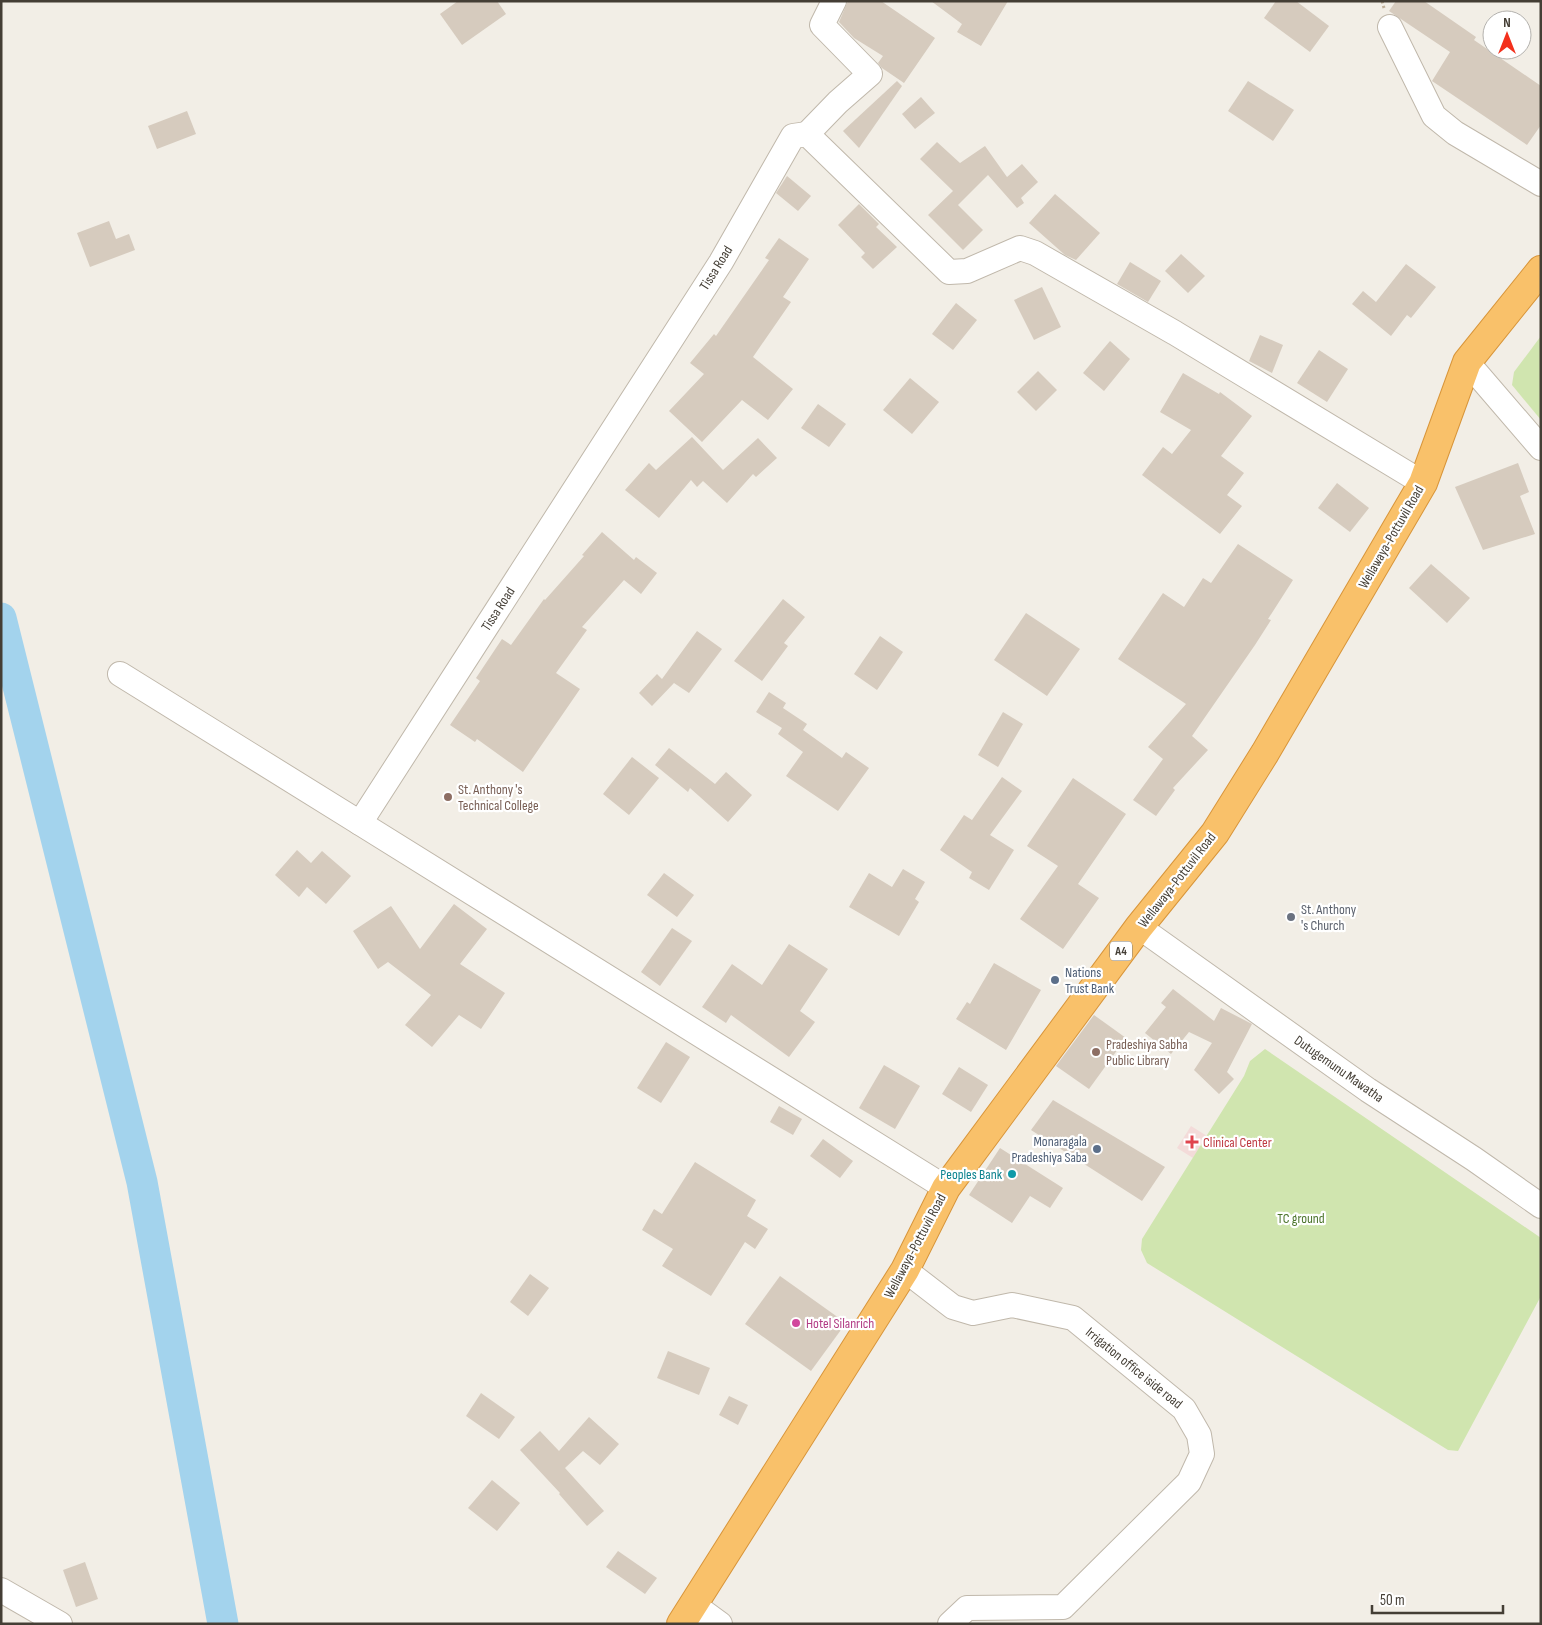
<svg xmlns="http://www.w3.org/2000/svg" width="1542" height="1625" viewBox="0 0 1542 1625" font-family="'Sofia Sans Condensed',sans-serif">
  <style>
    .medical { fill: #f3dbd9 }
    .green { fill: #d0e5af }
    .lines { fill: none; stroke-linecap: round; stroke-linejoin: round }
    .river { stroke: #a3d3ed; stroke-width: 31 }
    .building { fill: #d6cbbe }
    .minor-casing { stroke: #c0b8ab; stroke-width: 26 }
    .highway-casing { stroke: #d8953a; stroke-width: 30 }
    .path { stroke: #bfb09a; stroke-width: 3; stroke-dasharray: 2.5 2.5; stroke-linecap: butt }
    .minor { stroke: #fff; stroke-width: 24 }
    .highway { stroke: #f9c16a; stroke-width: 28 }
    .education-dot { fill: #8d6e63; stroke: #fff; stroke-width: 2 }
    .worship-dot { fill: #6b7280; stroke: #fff; stroke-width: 2 }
    .service-dot { fill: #5c6f8a; stroke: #fff; stroke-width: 2 }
    .health-dot { fill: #e0444e; stroke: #fff; stroke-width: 2 }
    .culture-dot { fill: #0f9aa8; stroke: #fff; stroke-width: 2 }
    .hotel-dot { fill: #d1479c; stroke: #fff; stroke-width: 2 }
    .labels { text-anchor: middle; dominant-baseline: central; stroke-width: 4.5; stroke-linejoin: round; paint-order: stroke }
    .shield { fill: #fff; stroke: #7c7872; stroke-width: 1 }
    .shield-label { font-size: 12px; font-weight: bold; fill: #443e35 }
    .street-label { font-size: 14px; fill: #443e35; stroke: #fff }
    .education-label { font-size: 14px; fill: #785e54; stroke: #fff; text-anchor: start }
    .worship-label { font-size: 14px; fill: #5b616d; stroke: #fff; text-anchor: start }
    .service-label { font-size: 14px; fill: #4e5e75; stroke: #fff; text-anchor: start }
    .health-label { font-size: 14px; fill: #be3a42; stroke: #fff; text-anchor: start }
    .culture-label { font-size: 14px; fill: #0d838f; stroke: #fff; text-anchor: end }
    .park-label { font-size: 14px; fill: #4b742b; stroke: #fff }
    .hotel-label { font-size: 14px; fill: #b23c85; stroke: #fff; text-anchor: start }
  </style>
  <rect width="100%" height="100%" fill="#f2eee6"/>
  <path class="medical" d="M 1191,1126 L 1207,1136 L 1193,1158 L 1177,1148 Z"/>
  <g class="green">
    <path d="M 1541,336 L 1541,420 L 1512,385 L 1514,372 Z"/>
    <path d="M 1265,1049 L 1541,1238 L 1541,1296 L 1458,1451 L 1448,1450 L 1147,1263 L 1141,1250 L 1142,1239 L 1244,1076 L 1250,1061 Z"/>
  </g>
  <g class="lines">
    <path class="river" d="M 1,618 L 142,1182 L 223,1624"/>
  </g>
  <g class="building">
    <path d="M 458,1 L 497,1 L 506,14 L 462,45 L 440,14 Z"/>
    <path d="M 848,1 L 881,1 L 935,38 L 904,83 L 882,68 L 878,63 L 883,56 L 854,38 L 839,22 Z"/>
    <path d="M 931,1 L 1008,1 L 981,46 L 957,32 L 962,24 Z"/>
    <path d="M 1276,1 L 1296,1 L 1329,26 L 1310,52 L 1264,18 Z"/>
    <path d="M 1396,1 L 1424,1 L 1476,37 L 1474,40 L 1541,86 L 1541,125 L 1527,145 L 1432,81 L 1450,52 L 1389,11 Z"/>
    <path d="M 897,81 L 902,86 L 859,148 L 843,131 Z"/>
    <path d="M 1248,81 L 1294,110 L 1273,141 L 1228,111 Z"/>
    <path d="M 921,97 L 935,113 L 915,129 L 902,114 Z"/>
    <path d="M 187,111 L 196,134 L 157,149 L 148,126 Z"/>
    <path d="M 937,142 L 960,163 L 985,146 L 1007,177 L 1022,164 L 1038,182 L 1021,198 L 1024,203 L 1017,208 L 988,175 L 958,205 L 983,230 L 963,250 L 928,215 L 953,191 L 920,159 Z"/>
    <path d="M 787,176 L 811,196 L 798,211 L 776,193 Z"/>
    <path d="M 1055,194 L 1100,233 L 1076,260 L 1065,255 L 1029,223 Z"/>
    <path d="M 859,204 L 879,224 L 876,227 L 897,247 L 873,269 L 861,257 L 865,253 L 838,225 Z"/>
    <path d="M 109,221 L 116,239 L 129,234 L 135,250 L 90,267 L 77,233 Z"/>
    <path d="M 779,238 L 809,259 L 783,297 L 791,302 L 753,357 L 793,389 L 768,420 L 742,400 L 702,442 L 669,411 L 704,374 L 690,363 L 714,334 L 716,336 L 769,260 L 765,258 Z"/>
    <path d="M 1181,254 L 1205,276 L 1188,293 L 1165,271 Z"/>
    <path d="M 1130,262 L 1161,281 L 1148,302 L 1117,284 Z"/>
    <path d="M 1406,264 L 1436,287 L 1411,318 L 1407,315 L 1391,336 L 1352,304 L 1363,291 L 1376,302 Z"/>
    <path d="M 1042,287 L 1061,327 L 1034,340 L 1014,300 Z"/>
    <path d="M 956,303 L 977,320 L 953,350 L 932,334 Z"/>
    <path d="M 1260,335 L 1283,345 L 1272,373 L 1249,361 Z"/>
    <path d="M 1110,341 L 1130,359 L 1104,391 L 1083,373 Z"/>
    <path d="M 1319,350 L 1348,369 L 1327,402 L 1297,383 Z"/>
    <path d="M 1038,371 L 1057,390 L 1036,411 L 1017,392 Z"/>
    <path d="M 1183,373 L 1219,394 L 1220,392 L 1252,416 L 1221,456 L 1244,473 L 1227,495 L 1242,506 L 1220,534 L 1142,475 L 1163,447 L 1172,454 L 1191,430 L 1160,412 Z"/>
    <path d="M 910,378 L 939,402 L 912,434 L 883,410 Z"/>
    <path d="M 818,404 L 846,424 L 829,447 L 801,428 Z"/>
    <path d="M 692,437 L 723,470 L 758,438 L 777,458 L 756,477 L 753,474 L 727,503 L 703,481 L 697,487 L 691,480 L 659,518 L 625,490 L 649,463 L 656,470 Z"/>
    <path d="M 1518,463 L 1529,492 L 1520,496 L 1535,534 L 1483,550 L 1455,487 Z"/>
    <path d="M 1337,483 L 1369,508 L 1350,532 L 1318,508 Z"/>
    <path d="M 602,532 L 634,560 L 636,557 L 657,573 L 641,594 L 624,580 L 582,627 L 587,630 L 556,673 L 580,689 L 523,772 L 477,739 L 475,742 L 450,725 L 480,681 L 476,678 L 502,639 L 511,645 L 544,599 L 545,600 L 584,556 L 582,555 Z"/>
    <path d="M 1238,544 L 1293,580 L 1268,619 L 1271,620 L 1255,645 L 1192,736 L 1208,750 L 1173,788 L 1175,790 L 1156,816 L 1133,800 L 1163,759 L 1148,747 L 1186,704 L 1118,659 L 1163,593 L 1184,607 L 1203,578 L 1211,583 Z"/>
    <path d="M 1431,564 L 1470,598 L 1447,623 L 1409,588 Z"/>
    <path d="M 783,599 L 805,617 L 784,643 L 788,646 L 762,681 L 734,661 Z"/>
    <path d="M 1026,613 L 1080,649 L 1047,696 L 994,660 Z"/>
    <path d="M 697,631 L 722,649 L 689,693 L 674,683 L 652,706 L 639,693 L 657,674 L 662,679 Z"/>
    <path d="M 880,636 L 903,652 L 877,690 L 854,674 Z"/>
    <path d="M 769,692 L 786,703 L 783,708 L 807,724 L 803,730 L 842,758 L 846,752 L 869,768 L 838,811 L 786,776 L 803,752 L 778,734 L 782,728 L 756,712 Z"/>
    <path d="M 1003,712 L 1023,724 L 998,767 L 978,755 Z"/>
    <path d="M 669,748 L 715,784 L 726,772 L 752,795 L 728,822 L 690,788 L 688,792 L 655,765 Z"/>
    <path d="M 632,757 L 659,778 L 629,815 L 603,794 Z"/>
    <path d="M 1002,777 L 1022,791 L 990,835 L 1014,850 L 989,890 L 969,878 L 972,872 L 940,850 L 964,815 L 972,820 Z"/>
    <path d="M 1073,778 L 1126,814 L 1078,884 L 1099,898 L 1063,949 L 1020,919 L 1058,866 L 1027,846 Z"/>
    <path d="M 297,850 L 311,863 L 322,851 L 351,876 L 326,904 L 307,887 L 299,897 L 275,875 Z"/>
    <path d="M 903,869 L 925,882 L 915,899 L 919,902 L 899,936 L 849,907 L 869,873 L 892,887 Z"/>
    <path d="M 664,873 L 694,895 L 677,917 L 647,895 Z"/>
    <path d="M 454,904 L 487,929 L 460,964 L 505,993 L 481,1029 L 459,1015 L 432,1047 L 405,1025 L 431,995 L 388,962 L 378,969 L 353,931 L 391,906 L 420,949 Z"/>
    <path d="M 672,928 L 692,941 L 660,986 L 641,972 Z"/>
    <path d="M 789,944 L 828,969 L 800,1011 L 815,1022 L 789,1057 L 731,1015 L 726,1023 L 702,1007 L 732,964 L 762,985 Z"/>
    <path d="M 994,963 L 1041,990 L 1006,1050 L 956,1019 L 967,1002 L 970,1004 Z"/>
    <path d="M 1173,989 L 1214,1021 L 1221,1008 L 1252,1024 L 1227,1072 L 1234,1079 L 1219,1094 L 1194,1070 L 1212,1043 L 1189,1032 L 1171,1054 L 1145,1033 L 1166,1007 L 1161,1003 Z"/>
    <path d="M 1094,1015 L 1126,1038 L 1089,1089 L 1056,1066 Z"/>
    <path d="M 666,1042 L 690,1057 L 661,1103 L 637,1088 Z"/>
    <path d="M 884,1065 L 920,1086 L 895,1129 L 859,1108 Z"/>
    <path d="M 959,1067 L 988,1085 L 971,1112 L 942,1094 Z"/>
    <path d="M 1053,1100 L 1165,1167 L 1142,1201 L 1031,1130 Z"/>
    <path d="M 779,1106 L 802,1119 L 793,1135 L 770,1122 Z"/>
    <path d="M 823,1139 L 853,1161 L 840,1178 L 810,1156 Z"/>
    <path d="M 1000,1148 L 1063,1188 L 1050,1208 L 1030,1196 L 1012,1223 L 969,1195 Z"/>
    <path d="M 695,1162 L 756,1200 L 747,1216 L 768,1229 L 755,1249 L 745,1242 L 711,1296 L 662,1266 L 673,1249 L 642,1230 L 654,1209 L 662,1214 Z"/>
    <path d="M 530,1274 L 549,1288 L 528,1316 L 510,1302 Z"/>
    <path d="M 780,1276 L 846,1323 L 811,1371 L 745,1324 Z"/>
    <path d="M 668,1351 L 710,1368 L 699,1395 L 657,1378 Z"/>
    <path d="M 481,1393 L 515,1417 L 499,1439 L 466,1416 Z"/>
    <path d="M 729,1396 L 748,1405 L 738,1425 L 719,1415 Z"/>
    <path d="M 589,1417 L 619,1444 L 600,1465 L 583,1451 L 565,1468 L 604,1511 L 587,1526 L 559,1494 L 560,1493 L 520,1450 L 540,1431 L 559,1451 Z"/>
    <path d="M 492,1480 L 520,1503 L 497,1531 L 468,1508 Z"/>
    <path d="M 618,1551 L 657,1578 L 645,1594 L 606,1567 Z"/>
    <path d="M 85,1562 L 98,1599 L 76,1607 L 63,1570 Z"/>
  </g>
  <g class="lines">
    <g class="minor-casing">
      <g id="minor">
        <path d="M 1390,27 L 1434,116 L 1455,133 L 1541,184"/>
        <path d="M 807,134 L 838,102 L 870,74 L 822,25 L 834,1"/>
        <path d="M 1467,362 L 1541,448"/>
        <path d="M 120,674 L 360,823 L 721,262 L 793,136 L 807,134 L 949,272 L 967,271 L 1020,248 L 1035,253 L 1175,333 L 1423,483"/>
        <path d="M 360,823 L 946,1188"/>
        <path d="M 1139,927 L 1368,1090 L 1474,1159 L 1541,1206"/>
        <path d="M 905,1270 L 953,1307 L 973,1313 L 1012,1305 L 1073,1318 L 1184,1409 L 1199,1435 L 1202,1454 L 1189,1482 L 1063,1607 L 967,1608 L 950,1624"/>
        <path d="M 1,1590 L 60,1624"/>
        <path d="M 694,1605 L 720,1624"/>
      </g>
    </g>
    <g class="highway-casing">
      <path id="highway" d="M 681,1624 L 905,1270 L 946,1188 L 1139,927 L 1215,833 L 1265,753 L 1423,483 L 1467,362 L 1541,270"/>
    </g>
    <path class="path" d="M 1382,1 L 1384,8"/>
    <use href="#minor" class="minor"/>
    <use href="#highway" class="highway"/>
  </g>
  <g class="education-dot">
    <circle cx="448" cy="797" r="5"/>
    <circle cx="1096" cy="1052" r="5"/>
  </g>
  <circle class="worship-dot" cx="1291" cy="917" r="5"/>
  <g class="service-dot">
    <circle cx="1055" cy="980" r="5"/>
    <circle cx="1097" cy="1149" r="5"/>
  </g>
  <path class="health-dot" d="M1189.5 1134.5h5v5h5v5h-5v5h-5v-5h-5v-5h5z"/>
  <circle class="culture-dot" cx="1012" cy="1174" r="5"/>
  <circle class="hotel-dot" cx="796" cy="1323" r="5"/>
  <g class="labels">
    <rect class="shield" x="1110" y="941.5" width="22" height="19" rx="4"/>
    <g class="shield-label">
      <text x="1121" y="951">A4</text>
    </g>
    <g class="street-label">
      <text transform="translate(716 268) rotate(-58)">Tissa Road</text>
      <text transform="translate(1391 537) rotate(-60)">Wellawaya-Pottuvil Road</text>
      <text transform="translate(498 609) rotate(-57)">Tissa Road</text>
      <text transform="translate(1177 880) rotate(-52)">Wellawaya-Pottuvil Road</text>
      <text transform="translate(1339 1069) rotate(35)">Dutugemunu Mawatha</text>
      <text transform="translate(915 1246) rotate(-62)">Wellawaya-Pottuvil Road</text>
      <text transform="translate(1134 1368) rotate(39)">Irrigation office iside road</text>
    </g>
    <g class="education-label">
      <text x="458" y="789">St. Anthony 's<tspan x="458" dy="16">Technical College</tspan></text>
      <text x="1106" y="1044">Pradeshiya Sabha<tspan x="1106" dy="16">Public Library</tspan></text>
    </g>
    <g class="worship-label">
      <text x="1301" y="909">St. Anthony<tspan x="1301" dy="16">'s Church</tspan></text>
    </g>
    <g class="service-label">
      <text x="1065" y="972">Nations<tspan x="1065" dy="16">Trust Bank</tspan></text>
      <text x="1087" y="1141" text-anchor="end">Monaragala<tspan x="1087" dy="16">Pradeshiya Saba</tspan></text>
    </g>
    <g class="health-label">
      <text x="1203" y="1142">Clinical Center</text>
    </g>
    <g class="culture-label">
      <text x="1002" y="1174">Peoples Bank</text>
    </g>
    <g class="park-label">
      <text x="1301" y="1218">TC ground</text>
    </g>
    <g class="hotel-label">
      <text x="806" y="1323">Hotel Silanrich</text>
    </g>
  </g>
  <rect width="1542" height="1625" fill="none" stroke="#443e35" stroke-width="5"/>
  <g transform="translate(1507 35)"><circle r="24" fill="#ffffff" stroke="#b4b2ae"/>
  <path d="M0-4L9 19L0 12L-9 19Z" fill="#f3301c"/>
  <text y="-8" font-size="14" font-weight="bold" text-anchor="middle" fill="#443e35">N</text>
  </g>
  <path d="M1372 1605v8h131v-8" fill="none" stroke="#443e35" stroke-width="2.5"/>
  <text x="1380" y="1605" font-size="15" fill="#443e35" stroke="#ffffff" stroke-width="4" paint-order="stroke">50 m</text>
</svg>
